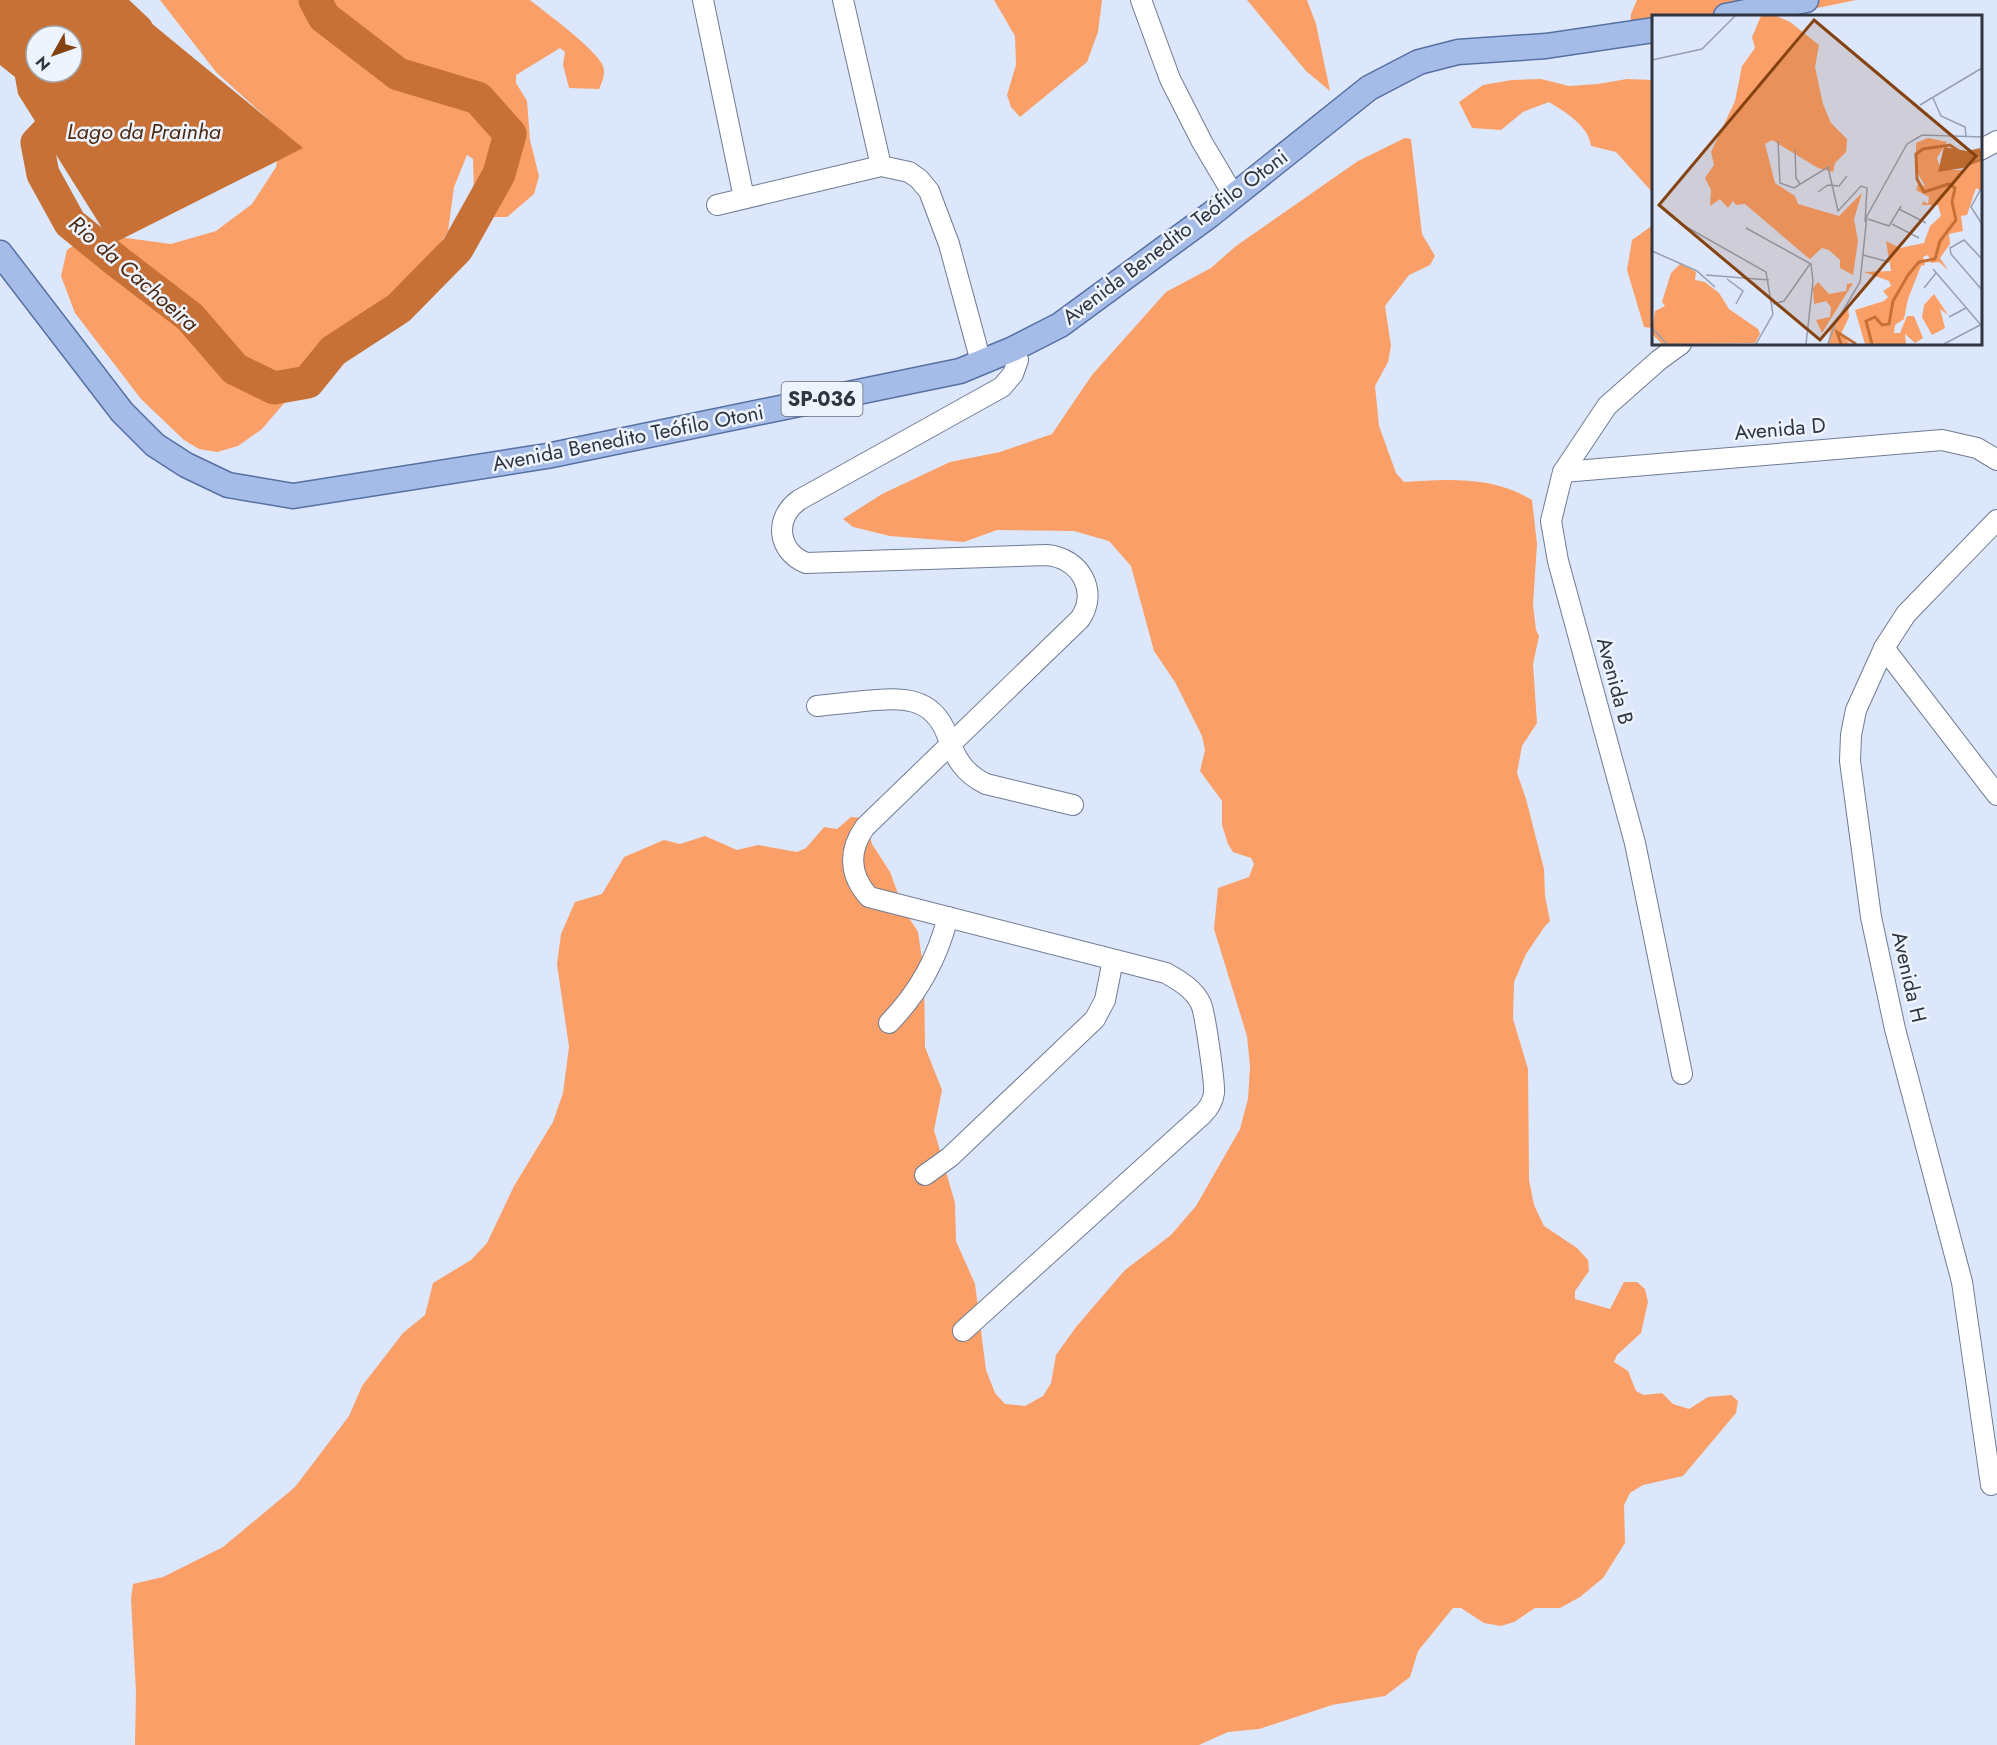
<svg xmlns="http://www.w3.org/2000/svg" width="1997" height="1745" viewBox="0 0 1997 1745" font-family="Jost,sans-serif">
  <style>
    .forest { fill: #fa9f67 }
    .water { fill: #c77137; fill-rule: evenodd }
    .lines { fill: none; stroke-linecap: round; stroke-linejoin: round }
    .river { stroke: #c77137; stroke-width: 33 }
    .minor-casing { stroke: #707c93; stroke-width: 22 }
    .major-casing { stroke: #5670a3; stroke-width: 27 }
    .minor { stroke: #fff; stroke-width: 20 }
    .major { stroke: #a6bce8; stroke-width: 24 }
    .labels { text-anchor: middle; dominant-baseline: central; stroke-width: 5; stroke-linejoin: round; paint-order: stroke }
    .shield { fill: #eef4fe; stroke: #696e78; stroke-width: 1.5 }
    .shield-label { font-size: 20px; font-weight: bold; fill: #30353f }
    .street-label { font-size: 21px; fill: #30353f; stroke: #eef4fe }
    .water-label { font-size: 22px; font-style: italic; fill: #4e2a12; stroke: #eef4fe }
    .inset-river { fill: none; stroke: #c77137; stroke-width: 3 }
    .inset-road { fill: none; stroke: #97a0b0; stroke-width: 1.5 }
    .view { fill: #864312; fill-opacity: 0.15; stroke: #864312; stroke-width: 3 }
    .inset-edge { fill: none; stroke: #30353f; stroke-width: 3 }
  </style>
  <rect width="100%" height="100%" fill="#dce7fb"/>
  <g class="forest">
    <path d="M 160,0 L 530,0 C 546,13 596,49 603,66 C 606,74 602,82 599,89 L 569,88 L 563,65 L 565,52 L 560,48 L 516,75 L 516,83 L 527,101 L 530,140 L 539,176 L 534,194 L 507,217 L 487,217 L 474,196 L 473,159 L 467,155 L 454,187 L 448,231 L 406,299 L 366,339 L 304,380 L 262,429 L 238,446 L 217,452 L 199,449 L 184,440 L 141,399 L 75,313 L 61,276 L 67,250 L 86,237 L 104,235 L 171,244 L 216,231 L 252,204 L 276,167 L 280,141 L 271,122 L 216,72 Z"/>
    <path d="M 994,0 L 1102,0 L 1098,32 L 1087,62 L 1020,117 L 1011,107 L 1007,95 L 1016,65 L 1015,36 Z"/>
    <path d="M 1247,0 L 1307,0 L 1316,24 L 1330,91 L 1306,71 Z"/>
    <path d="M 1637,0 L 1856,0 L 1779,16 L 1654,16 L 1653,36 L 1629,38 L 1631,14 Z"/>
    <path d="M 1541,79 L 1569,86 L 1598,84 L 1627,79 L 1653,80 L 1653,193 L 1616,152 L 1591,146 C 1589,126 1565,112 1549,102 L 1523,112 L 1501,130 L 1472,128 L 1459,102 L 1483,85 L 1512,80 Z"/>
    <path d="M 1405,138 L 1411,139 L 1422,234 L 1435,256 L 1430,265 L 1409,275 L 1385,306 L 1391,346 L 1388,362 L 1375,386 L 1379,426 L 1396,473 L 1404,482 C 1447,479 1494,476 1532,500 L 1537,544 L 1533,605 L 1536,630 L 1539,636 L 1533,664 L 1537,723 L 1522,746 L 1517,773 L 1526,799 L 1544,869 L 1545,896 L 1550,921 L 1545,926 L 1526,954 L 1514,982 L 1513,1019 L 1528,1069 L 1529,1180 L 1534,1205 L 1544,1226 L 1577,1248 L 1588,1260 L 1589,1271 L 1575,1291 L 1575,1299 L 1610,1309 L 1624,1282 L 1637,1282 L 1645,1289 L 1648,1302 L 1641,1333 L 1617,1355 L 1614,1362 L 1628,1371 L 1636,1391 L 1644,1395 L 1662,1393 L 1673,1404 L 1689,1409 L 1708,1397 L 1731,1395 L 1738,1401 L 1736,1413 L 1683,1476 L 1643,1485 L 1630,1493 L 1624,1505 L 1625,1543 L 1603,1578 L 1580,1597 L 1560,1608 L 1535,1608 L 1514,1622 L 1501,1626 L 1484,1623 L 1461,1608 L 1453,1608 L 1418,1651 L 1410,1677 L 1385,1696 L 1332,1705 L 1259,1729 L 1228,1732 L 1199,1745 L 135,1745 L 136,1692 L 131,1599 L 133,1584 L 163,1577 L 223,1547 L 295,1487 L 349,1416 L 362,1386 L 403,1333 L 425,1315 L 433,1283 L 471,1260 L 487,1243 L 514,1186 L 553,1122 L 563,1093 L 569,1047 L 557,964 L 561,934 L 575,902 L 602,894 L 624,857 L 664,840 L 680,844 L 705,836 L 737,850 L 758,845 L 797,852 L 806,848 L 824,827 L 837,829 L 851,817 L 865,818 L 872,844 L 890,872 L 904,910 L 918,932 L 924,972 L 925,1047 L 942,1090 L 934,1130 L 955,1203 L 956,1241 L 975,1284 L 986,1370 L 995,1393 L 1005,1404 L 1025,1406 L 1043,1396 L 1051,1383 L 1056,1355 L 1076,1327 L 1125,1270 L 1171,1235 L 1196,1206 L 1240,1129 L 1248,1099 L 1250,1067 L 1247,1036 L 1214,929 L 1218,888 L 1249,877 L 1254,864 L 1251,858 L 1233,852 L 1228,844 L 1222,825 L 1222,801 L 1200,771 L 1205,750 L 1202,736 L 1175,682 L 1154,651 L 1131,566 L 1109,541 L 1074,531 L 997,530 L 964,542 L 890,536 L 853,527 L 843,519 L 882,494 L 950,462 L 1000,452 L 1052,434 L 1092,375 L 1166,292 L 1211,268 L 1236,246 L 1358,161 Z"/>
    <path d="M 1653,225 L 1653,328 L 1644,327 L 1627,270 L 1632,240 Z"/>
  </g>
  <path class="water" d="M 0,0 L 92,0 L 145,18 L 303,148 L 112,244 L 18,94 L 15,77 L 0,65 ZM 36,36 L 72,36 L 72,72 L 36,72 Z"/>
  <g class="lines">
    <g class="river">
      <path d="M 105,0 L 137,30 L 141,41"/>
      <path d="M 80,115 L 59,120 L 37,143 L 43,174 L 70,223 L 118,262 L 190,317 L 235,369 L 274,388 L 308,382 L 333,351 L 399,308 L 457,249 L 499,174 L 510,134 L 478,98 L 398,74 L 324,17 L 315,0"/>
    </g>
    <g class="minor-casing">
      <g id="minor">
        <path d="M 703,0 L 744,198"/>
        <path d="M 843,0 L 881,166"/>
        <path d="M 1141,0 L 1170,79 L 1202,142 L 1234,196"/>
        <path d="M 1980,150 L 1997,141"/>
        <path d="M 717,205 L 881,166 L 909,172 L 919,179 L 929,191 L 949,244 L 981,362"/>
        <path d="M 1681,344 L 1659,360 L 1607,406 L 1563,472 L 1551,521 L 1558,561 L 1635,843 L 1682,1074"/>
        <path d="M 1563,472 L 1942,440 L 1977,448 L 1997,460"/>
        <path d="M 1884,648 L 1997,795"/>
        <path d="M 817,706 C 833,704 848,703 864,701 C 898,698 932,694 947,735 C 955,757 963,773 986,784 L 1073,805"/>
        <path d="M 889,1023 C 919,992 937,959 948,917"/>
        <path d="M 925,1175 L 950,1157 L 1095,1019 L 1105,1000 L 1113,960"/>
        <path d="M 963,1331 L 1203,1114 C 1209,1108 1213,1101 1214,1093 C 1215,1083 1205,1013 1201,1004 C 1194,989 1180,981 1166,973 L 869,897 C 849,875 848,851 865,827 L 1080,619 C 1099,591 1080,558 1047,555 L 806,563 C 777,551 774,518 799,500 L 1002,387 L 1013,374 L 1018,360 L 1013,349"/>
        <path d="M 1991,1485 L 1962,1282 L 1895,1029 L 1871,917 L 1850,761 L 1851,735 L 1856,710 L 1884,648 L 1906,614 L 1997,520"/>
      </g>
    </g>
    <g class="major-casing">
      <g id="major">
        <path d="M 1726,16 L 1806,0"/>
        <path d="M 0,253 L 122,412 L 155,445 L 186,465 L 228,485 L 293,496 L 547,456 L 960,371 L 1013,349 L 1060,325 L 1210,215 L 1369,88 L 1419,62 L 1458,52 L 1546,46 L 1654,30"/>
      </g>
    </g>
    <use href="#minor" class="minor"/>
    <use href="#major" class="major"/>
  </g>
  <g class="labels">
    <rect class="shield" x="781.5" y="382" width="81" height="34" rx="4.5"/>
    <g class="shield-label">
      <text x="822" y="399">SP-036</text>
    </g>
    <g class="street-label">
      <text transform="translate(1175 237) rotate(-37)">Avenida Benedito Teófilo Otoni</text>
      <text transform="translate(1780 429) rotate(-5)">Avenida D</text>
      <text transform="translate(628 438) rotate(-11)">Avenida Benedito Teófilo Otoni</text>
      <text transform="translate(1615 681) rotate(75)">Avenida B</text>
      <text transform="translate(1909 977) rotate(77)">Avenida H</text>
    </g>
    <g class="water-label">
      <text x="144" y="131">Lago da Prainha</text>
      <text transform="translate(134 273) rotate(41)">Rio da Cachoeira</text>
    </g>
  </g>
  <g transform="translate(1652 15)">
    <rect width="330" height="330" fill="#dce7fb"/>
    <path d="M 109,1 L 124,1 L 138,7 L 167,30 L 163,52 L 171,89 L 179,108 L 195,124 L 194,137 L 183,148 L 181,157 L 166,153 L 120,125 L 113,129 L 123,168 L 143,181 L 146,189 L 187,201 L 210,178 L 202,204 L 206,226 L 201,260 L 188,253 L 188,245 L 177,235 L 170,233 L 158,244 L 154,241 L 93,189 L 84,190 L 81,186 L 76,193 L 68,184 L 58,191 L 59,175 L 53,163 L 62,150 L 59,137 L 83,86 L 90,51 L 103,33 L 100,22 ZM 276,123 L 295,127 L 285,143 L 289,155 L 313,155 L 330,140 L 330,177 L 324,173 L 315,200 L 309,201 L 311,216 L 297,219 L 298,229 L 288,243 L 296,255 L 287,247 L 279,248 L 276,240 L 271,242 L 273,250 L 269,251 L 256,284 L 252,304 L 243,310 L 242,318 L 248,318 L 255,301 L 262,301 L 271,323 L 263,328 L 253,319 L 254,329 L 213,329 L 203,295 L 232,286 L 236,282 L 231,276 L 239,271 L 237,266 L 212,257 L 239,256 L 234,226 L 248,233 L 272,228 L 278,211 L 289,201 L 286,190 L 270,190 L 271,186 L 276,189 L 277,182 L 264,175 L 266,169 L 273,171 L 264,155 L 264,128 ZM 29,248 L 44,257 L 43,265 L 53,267 L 67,278 L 77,294 L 106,314 L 108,319 L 103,328 L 10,329 L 0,319 L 3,296 L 13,291 L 10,287 L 19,258 ZM 166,267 L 177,279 L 194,276 L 195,269 L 201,268 L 170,318 L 164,305 L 178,302 L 179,292 L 174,286 L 162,289 L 161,273 ZM 282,279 L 296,300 L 288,294 L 293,313 L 280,320 L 270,302 L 272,290 ZM 196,290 L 197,302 L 189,319 L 198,329 L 176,329 L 179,312 Z" fill="#fa9f67"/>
    <path d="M 292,132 L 315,136 L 328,133 L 330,141 L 311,153 L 286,157 Z" fill="#c77137"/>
    <path class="inset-river" d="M 311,151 L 330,144M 189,329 L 185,317 L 204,329M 220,329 L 214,306 L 223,302 L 230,310 L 237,309 L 241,286 L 256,260 L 267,247 L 283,244 L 288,226 L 304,205 L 300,187 L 303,173 L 297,169 L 272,177 L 265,164 L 264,139 L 271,134 L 298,130 L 308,137"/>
    <path class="inset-road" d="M 0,45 L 50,34 L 83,1M 281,83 L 289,101 L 313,112 L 314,121M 268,90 L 330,53M 126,126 L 128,168 L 142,173 L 176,152 L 186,196 L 209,171 L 215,173 L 213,207M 143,135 L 144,163 L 148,169M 330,172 L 319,192 L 330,209M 166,177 L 176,170 L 187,171 L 195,161M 247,194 L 274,208M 216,204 L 237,211 L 249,191M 240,209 L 267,223M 31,210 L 114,257 L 121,299 L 104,329M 94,213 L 159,249 L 161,266 L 154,329M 0,236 L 45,256 L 63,272M 211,240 L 237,247M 330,244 L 312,225 L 298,233 L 299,239 L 330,275M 281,254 L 329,310M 54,260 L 117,265M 75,264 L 91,276 L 84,289M 272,273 L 284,258M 121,289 L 132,286 L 158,249M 297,302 L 314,293M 0,313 L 15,329M 176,329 L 183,309 L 208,267 L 215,201 L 255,129 L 270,120 L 330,122M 292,329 L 330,309"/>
    <path class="view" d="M 162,5 L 324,141 L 168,325 L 7,190 Z"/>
    <rect width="330" height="330" class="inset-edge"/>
  </g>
  <g transform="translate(54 54) rotate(230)"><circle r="28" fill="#eef4fe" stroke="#a2a8b2" stroke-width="1.5"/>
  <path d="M0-4.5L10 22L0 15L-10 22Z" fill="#864312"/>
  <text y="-9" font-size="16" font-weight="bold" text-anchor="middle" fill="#30353f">N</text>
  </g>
</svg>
